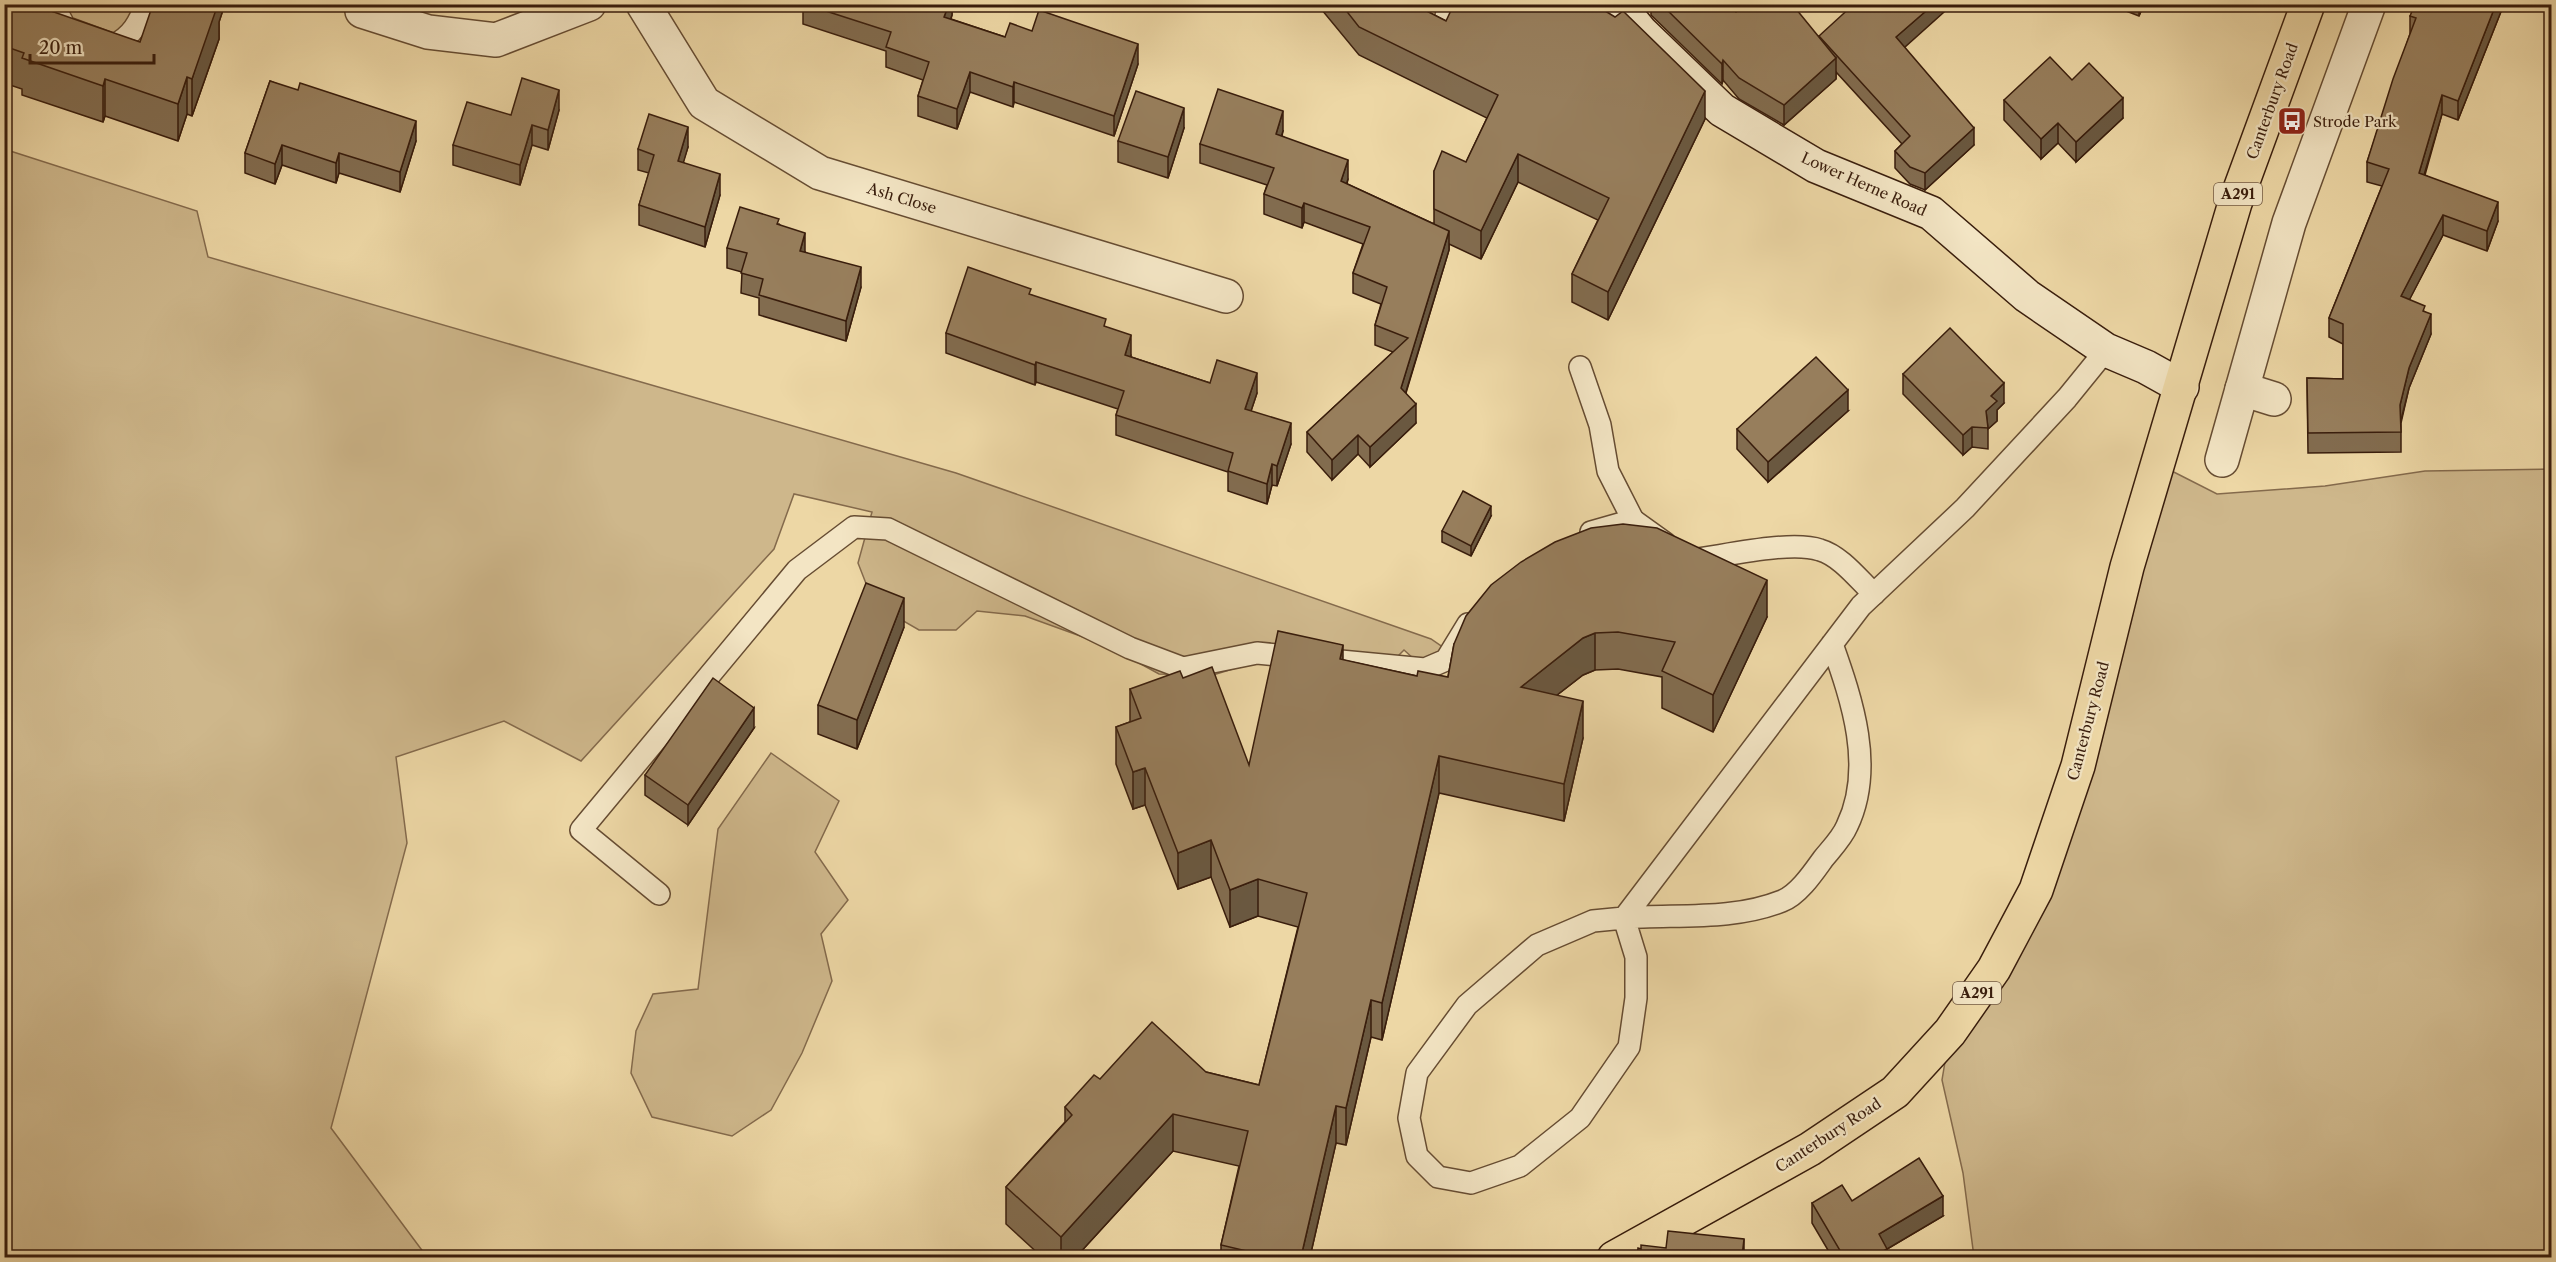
<svg xmlns="http://www.w3.org/2000/svg" width="2556" height="1262" viewBox="0 0 2556 1262" font-family="'Libre Caslon Text',serif">
  <style>
    .green { fill: #ceb78b; stroke: #846a4c; stroke-width: 1.5 }
    .lines { fill: none; stroke-linecap: round; stroke-linejoin: round }
    .lane-casing { stroke: #664c32; stroke-width: 24 }
    .street-casing { stroke: #664c32; stroke-width: 36 }
    .secondary-casing { stroke: #391d0c; stroke-width: 36 }
    .primary-casing { stroke: #391d0c; stroke-width: 36 }
    .lane { stroke: #f3e5c4; stroke-width: 21 }
    .street { stroke: #f3e5c4; stroke-width: 33 }
    .secondary { stroke: #f3e5c4; stroke-width: 33 }
    .primary { stroke: #edd7a5; stroke-width: 33 }
    .wall { fill: #826c4f; stroke: #391d0c; stroke-width: 1.5 }
    .shaded-wall { fill: #6a5840; stroke: #391d0c; stroke-width: 1.5 }
    .building { fill: #977e5c; stroke: #391d0c; stroke-width: 1.5 }
    .labels { text-anchor: middle; dominant-baseline: central; stroke-width: 4.5; stroke-linejoin: round; paint-order: stroke }
    .shield { fill: #f3e5c4; stroke: #715943; stroke-width: 1.5 }
    .shield-label { font-size: 14px; font-weight: bold; fill: #391d0c }
    .street-label { font-size: 15px; fill: #391d0c; stroke: #f3e5c4 }
    .poi-label { font-size: 15px; fill: #391d0c; stroke: #f3e5c4; text-anchor: start }
  </style>
  <rect width="100%" height="100%" fill="#edd7a5"/>
  <filter id="stains"><feTurbulence type="fractalNoise" baseFrequency=".00333" numOctaves="4"/><feColorMatrix values="0 0 0 0 .2 0 0 0 0 .09 0 0 0 0 .02 0 0 0 .5 -.17"/></filter>
  <radialGradient id="worn" r=".72"><stop offset=".6" stop-color="#630" stop-opacity="0"/><stop offset="1" stop-color="#630" stop-opacity=".3"/></radialGradient>
  <g class="green">
    <path d="M 59,5 L 146,5 L 128,38 L 65,27 Z"/>
    <path d="M 4,149 L 197,211 L 208,257 L 956,473 L 1431,639 L 1444,648 L 1425,669 L 1404,650 L 1380,674 L 1269,658 L 1213,675 L 1159,674 L 1108,646 L 1025,616 L 977,611 L 956,630 L 919,630 L 874,604 L 858,563 L 872,512 L 794,494 L 774,549 L 581,761 L 504,721 L 396,757 L 407,843 L 331,1128 L 427,1257 L 5,1257 Z"/>
    <path d="M 2158,464 L 2217,494 L 2325,486 L 2425,471 L 2551,469 L 2551,1257 L 1974,1257 L 1963,1173 L 1942,1080 L 1950,1032 L 2036,890 Z"/>
    <path d="M 771,753 L 839,801 L 815,852 L 848,900 L 821,934 L 832,981 L 802,1053 L 771,1110 L 732,1136 L 652,1117 L 631,1073 L 636,1031 L 653,994 L 698,989 L 718,829 Z"/>
  </g>
  <g class="lines">
    <g class="lane-casing">
      <g id="lane">
        <path d="M 59,4 L 56,10 L 65,27 L 114,45 C 132,36 139,23 146,4"/>
        <path d="M 1446,16 L 1453,4"/>
        <path d="M 1580,367 L 1600,425 L 1608,471 L 1633,520"/>
        <path d="M 1591,532 L 1633,520 L 1665,543"/>
        <path d="M 1691,560 C 1724,556 1791,540 1820,550 C 1841,556 1859,580 1874,594"/>
        <path d="M 1832,644 C 1852,700 1875,768 1847,826 C 1842,838 1831,849 1823,859 C 1813,873 1798,895 1782,901 C 1732,921 1676,914 1624,918 L 1636,957 L 1636,998 L 1629,1047 L 1580,1118 L 1520,1166 L 1471,1183 L 1438,1177 L 1417,1156 L 1409,1118 L 1417,1073 L 1467,1005 L 1537,945 L 1593,921 L 1624,918 L 1861,606 L 1965,508 L 2067,398 L 2106,350"/>
        <path d="M 659,894 L 581,830 L 797,570 L 854,527 L 888,529 L 1130,648 L 1183,668 L 1257,653 L 1425,669 L 1446,660 L 1468,624"/>
      </g>
    </g>
    <g class="street-casing">
      <g id="street">
        <path d="M 643,4 L 704,103 L 820,173 L 1226,296"/>
        <path d="M 362,11 L 428,32 L 496,40 L 589,4"/>
        <path d="M 2242,389 L 2274,399"/>
        <path d="M 2222,460 L 2289,223 L 2369,4"/>
      </g>
    </g>
    <g class="secondary-casing">
      <path id="secondary" d="M 1618,4 L 1641,32 L 1722,110 L 1816,166 L 1931,213 L 2027,296 L 2106,350 L 2146,367 L 2182,387"/>
    </g>
    <g class="primary-casing">
      <path id="primary" d="M 1614,1258 L 1810,1149 L 1895,1092 L 1950,1032 L 1994,969 L 2036,890 L 2078,766 L 2127,567 L 2235,203 L 2308,4"/>
    </g>
    <use href="#lane" class="lane"/>
    <use href="#street" class="street"/>
    <use href="#secondary" class="secondary"/>
    <use href="#primary" class="primary"/>
  </g>
  <g class="wall">
    <path d="M 4,4 L 140,42 L 223,4 L 223,10 L 219,22 L 219,39 L 192,116 L 187,114 L 178,141 L 105,116 L 103,122 L 22,95 L 22,89 L 4,83 Z"/>
    <path d="M 803,4 L 952,4 L 952,15 L 951,19 L 1005,37 L 1032,31 L 1138,64 L 1114,136 L 1014,102 L 1013,107 L 970,92 L 957,129 L 918,116 L 918,96 L 923,80 L 886,67 L 886,51 L 803,24 Z"/>
    <path d="M 1317,4 L 1413,4 L 1446,21 L 1705,119 L 1608,320 L 1572,302 L 1572,274 L 1598,220 L 1518,182 L 1481,259 L 1449,244 L 1449,250 L 1406,393 L 1416,423 L 1370,467 L 1358,454 L 1332,480 L 1307,452 L 1307,432 L 1393,352 L 1375,345 L 1375,325 L 1381,304 L 1353,293 L 1353,273 L 1363,244 L 1304,222 L 1302,228 L 1264,214 L 1264,194 L 1267,185 L 1200,163 L 1200,144 L 1283,131 L 1282,136 L 1348,179 L 1347,184 L 1434,224 L 1434,171 L 1466,162 L 1487,118 L 1359,55 Z"/>
    <path d="M 1651,4 L 1729,4 L 1736,12 L 1819,38 L 1819,36 L 1904,47 L 1974,145 L 1925,190 L 1910,184 L 1895,168 L 1895,151 L 1902,144 L 1836,72 L 1836,79 L 1784,125 L 1739,99 L 1723,80 L 1722,84 L 1651,15 Z"/>
    <path d="M 2108,4 L 2144,4 L 2139,16 Z"/>
    <path d="M 2504,4 L 2458,120 L 2442,114 L 2425,175 L 2498,221 L 2487,251 L 2443,235 L 2409,300 L 2425,312 L 2431,334 L 2409,388 L 2401,423 L 2401,452 L 2308,453 L 2307,378 L 2343,379 L 2343,344 L 2329,337 L 2329,318 L 2382,186 L 2367,182 L 2367,162 L 2410,34 L 2410,16 Z"/>
    <path d="M 2072,80 L 2123,118 L 2076,162 L 2058,143 L 2041,159 L 2004,120 L 2004,100 Z"/>
    <path d="M 270,81 L 416,141 L 400,192 L 339,173 L 336,183 L 282,165 L 275,184 L 245,173 L 245,153 Z"/>
    <path d="M 559,110 L 548,150 L 532,145 L 520,185 L 453,165 L 453,145 L 511,115 Z"/>
    <path d="M 1184,128 L 1168,178 L 1118,162 L 1118,141 Z"/>
    <path d="M 688,147 L 683,162 L 720,195 L 705,247 L 639,225 L 639,205 L 649,173 L 638,170 L 638,149 Z"/>
    <path d="M 779,224 L 805,252 L 861,287 L 846,341 L 759,315 L 759,298 L 741,293 L 742,272 L 727,268 L 727,248 Z"/>
    <path d="M 1031,295 L 1106,327 L 1131,355 L 1131,357 L 1210,383 L 1257,393 L 1251,411 L 1291,444 L 1277,486 L 1272,485 L 1267,504 L 1228,491 L 1228,472 L 1116,435 L 1116,415 L 1118,409 L 1036,382 L 1035,385 L 946,353 L 946,333 Z"/>
    <path d="M 1903,374 L 2004,403 L 1997,410 L 1997,421 L 1988,429 L 1988,449 L 1972,447 L 1963,455 L 1903,394 Z"/>
    <path d="M 1848,411 L 1768,482 L 1737,449 L 1737,429 Z"/>
    <path d="M 1491,516 L 1471,556 L 1442,542 L 1442,531 Z"/>
    <path d="M 1767,617 L 1713,732 L 1662,708 L 1662,677 L 1618,669 L 1595,670 L 1583,675 L 1557,695 L 1583,738 L 1564,821 L 1439,793 L 1382,1040 L 1371,1037 L 1346,1145 L 1336,1143 L 1310,1257 L 1221,1257 L 1221,1245 L 1239,1166 L 1173,1151 L 1076,1257 L 1042,1257 L 1006,1224 L 1006,1187 L 1065,1122 L 1065,1107 L 1100,1079 L 1206,1072 L 1259,1085 L 1298,927 L 1258,916 L 1230,927 L 1211,877 L 1178,889 L 1145,805 L 1133,809 L 1116,764 L 1116,727 L 1130,722 L 1130,689 L 1183,678 L 1249,765 L 1343,660 L 1417,676 L 1448,677 L 1454,644 Z"/>
    <path d="M 904,627 L 857,749 L 818,734 L 818,705 Z"/>
    <path d="M 754,728 L 688,825 L 645,795 L 645,775 Z"/>
    <path d="M 1852,1201 L 1943,1216 L 1887,1249 L 1887,1257 L 1832,1257 L 1812,1223 L 1812,1203 Z"/>
  </g>
  <g class="shaded-wall">
    <path d="M 214,4 L 223,4 L 223,10 L 219,22 L 219,39 L 192,116 L 192,79 Z"/>
    <path d="M 949,4 L 952,4 L 952,15 L 944,37 L 944,17 Z"/>
    <path d="M 1934,4 L 1953,4 L 1896,55 L 1896,37 Z"/>
    <path d="M 2139,4 L 2144,4 L 2139,16 Z"/>
    <path d="M 2496,4 L 2504,4 L 2458,120 L 2458,101 Z"/>
    <path d="M 1138,44 L 1138,64 L 1114,136 L 1114,116 Z"/>
    <path d="M 1836,58 L 1836,79 L 1784,125 L 1784,105 Z"/>
    <path d="M 1723,60 L 1723,80 L 1722,84 L 1722,64 Z"/>
    <path d="M 970,72 L 970,92 L 957,129 L 957,109 Z"/>
    <path d="M 187,77 L 187,114 L 178,141 L 178,104 Z"/>
    <path d="M 105,79 L 105,116 L 103,122 L 103,86 Z"/>
    <path d="M 1014,82 L 1014,102 L 1013,107 L 1013,87 Z"/>
    <path d="M 559,90 L 559,110 L 548,150 L 548,130 Z"/>
    <path d="M 1705,91 L 1705,119 L 1608,320 L 1608,292 Z"/>
    <path d="M 2442,95 L 2442,114 L 2419,192 L 2419,173 Z"/>
    <path d="M 2123,98 L 2123,118 L 2076,162 L 2076,142 Z"/>
    <path d="M 1184,108 L 1184,128 L 1168,178 L 1168,157 Z"/>
    <path d="M 1283,111 L 1283,131 L 1276,153 L 1276,134 Z"/>
    <path d="M 416,121 L 416,141 L 400,192 L 400,172 Z"/>
    <path d="M 2058,123 L 2058,143 L 2041,159 L 2041,139 Z"/>
    <path d="M 532,125 L 532,145 L 520,185 L 520,165 Z"/>
    <path d="M 688,127 L 688,147 L 678,181 L 678,161 Z"/>
    <path d="M 1974,128 L 1974,145 L 1925,190 L 1925,173 Z"/>
    <path d="M 282,145 L 282,165 L 275,184 L 275,164 Z"/>
    <path d="M 339,153 L 339,173 L 336,183 L 336,163 Z"/>
    <path d="M 1518,154 L 1518,182 L 1481,259 L 1481,231 Z"/>
    <path d="M 1348,160 L 1348,179 L 1341,201 L 1341,181 Z"/>
    <path d="M 720,174 L 720,195 L 705,247 L 705,227 Z"/>
    <path d="M 2498,202 L 2498,221 L 2487,251 L 2487,231 Z"/>
    <path d="M 1304,203 L 1304,222 L 1302,228 L 1302,208 Z"/>
    <path d="M 2443,215 L 2443,235 L 2401,316 L 2401,296 Z"/>
    <path d="M 1449,231 L 1449,250 L 1401,408 L 1401,388 Z"/>
    <path d="M 805,233 L 805,253 L 800,251 Z"/>
    <path d="M 861,267 L 861,287 L 846,341 L 846,321 Z"/>
    <path d="M 2431,314 L 2431,334 L 2409,388 L 2400,424 L 2400,405 L 2409,368 Z"/>
    <path d="M 1131,335 L 1131,355 L 1125,375 L 1125,355 Z"/>
    <path d="M 1036,362 L 1036,382 L 1035,385 L 1035,365 Z"/>
    <path d="M 1257,373 L 1257,393 L 1245,429 L 1245,409 Z"/>
    <path d="M 2004,383 L 2004,403 L 1997,410 L 1997,421 L 1988,429 L 1986,411 L 1991,396 Z"/>
    <path d="M 1848,390 L 1848,411 L 1768,482 L 1768,462 Z"/>
    <path d="M 1416,404 L 1416,423 L 1370,467 L 1370,447 Z"/>
    <path d="M 1291,423 L 1291,444 L 1277,486 L 1277,466 Z"/>
    <path d="M 1972,427 L 1972,447 L 1963,455 L 1963,435 Z"/>
    <path d="M 1358,435 L 1358,454 L 1332,480 L 1332,460 Z"/>
    <path d="M 1272,464 L 1272,485 L 1267,504 L 1267,484 Z"/>
    <path d="M 1491,506 L 1491,516 L 1471,556 L 1471,546 Z"/>
    <path d="M 1767,580 L 1767,617 L 1713,732 L 1713,695 Z"/>
    <path d="M 904,598 L 904,627 L 857,749 L 857,720 Z"/>
    <path d="M 1595,633 L 1595,670 L 1583,675 L 1521,723 L 1521,687 L 1583,638 Z"/>
    <path d="M 1343,645 L 1343,682 L 1340,659 Z"/>
    <path d="M 1583,701 L 1583,738 L 1564,821 L 1564,784 Z"/>
    <path d="M 754,708 L 754,728 L 688,825 L 688,805 Z"/>
    <path d="M 1439,756 L 1439,793 L 1382,1040 L 1382,1003 Z"/>
    <path d="M 1145,768 L 1145,805 L 1133,809 L 1133,772 Z"/>
    <path d="M 1211,840 L 1211,877 L 1178,889 L 1178,853 Z"/>
    <path d="M 1258,879 L 1258,916 L 1230,927 L 1230,890 Z"/>
    <path d="M 1371,1000 L 1371,1037 L 1346,1145 L 1346,1108 Z"/>
    <path d="M 1336,1106 L 1336,1143 L 1310,1257 L 1301,1257 Z"/>
    <path d="M 1173,1114 L 1173,1151 L 1076,1257 L 1061,1257 L 1061,1237 Z"/>
    <path d="M 1943,1196 L 1943,1216 L 1882,1252 L 1887,1249 L 1887,1257 L 1872,1257 L 1879,1234 Z"/>
    <path d="M 1744,1239 L 1744,1257 L 1742,1257 Z"/>
    <path d="M 1845,1252 L 1845,1257 L 1842,1257 L 1842,1254 Z"/>
  </g>
  <g class="building">
    <path d="M 4,4 L 31,4 L 140,42 L 153,4 L 218,4 L 192,79 L 187,77 L 178,104 L 105,79 L 103,86 L 22,58 L 24,53 L 4,46 Z"/>
    <path d="M 804,4 L 949,4 L 944,17 L 1005,37 L 1010,23 L 1032,31 L 1039,10 L 1138,44 L 1114,116 L 1014,82 L 1013,87 L 970,72 L 957,109 L 918,96 L 929,62 L 886,47 L 891,32 Z"/>
    <path d="M 1341,4 L 1413,4 L 1446,21 L 1454,4 L 1594,4 L 1615,17 L 1623,11 L 1705,91 L 1608,292 L 1572,274 L 1609,198 L 1518,154 L 1481,231 L 1434,209 L 1434,171 L 1442,151 L 1466,162 L 1498,95 L 1359,27 Z"/>
    <path d="M 1661,4 L 1729,4 L 1736,12 L 1745,4 L 1792,4 L 1836,58 L 1784,105 L 1739,78 L 1723,60 L 1722,64 Z"/>
    <path d="M 1854,4 L 1934,4 L 1896,37 L 1974,128 L 1925,173 L 1910,167 L 1895,151 L 1910,136 L 1819,36 Z"/>
    <path d="M 2415,4 L 2496,4 L 2458,101 L 2442,95 L 2419,173 L 2498,202 L 2487,231 L 2443,215 L 2401,296 L 2425,306 L 2423,311 L 2431,314 L 2409,368 L 2400,405 L 2401,432 L 2308,433 L 2307,378 L 2343,379 L 2343,324 L 2329,318 L 2389,169 L 2367,162 L 2393,79 L 2416,18 L 2410,16 Z"/>
    <path d="M 2050,57 L 2072,80 L 2089,63 L 2123,98 L 2076,142 L 2058,123 L 2041,139 L 2004,100 Z"/>
    <path d="M 522,78 L 559,90 L 548,130 L 532,125 L 520,165 L 453,145 L 467,102 L 511,115 Z"/>
    <path d="M 270,81 L 298,90 L 300,83 L 416,121 L 400,172 L 339,153 L 336,163 L 282,145 L 275,164 L 245,153 Z"/>
    <path d="M 1218,89 L 1283,111 L 1276,134 L 1348,160 L 1341,181 L 1449,231 L 1401,388 L 1416,404 L 1370,447 L 1358,435 L 1332,460 L 1307,432 L 1408,338 L 1375,325 L 1387,287 L 1353,273 L 1370,227 L 1304,203 L 1302,208 L 1264,194 L 1274,168 L 1200,144 Z"/>
    <path d="M 1136,91 L 1184,108 L 1168,157 L 1118,141 Z"/>
    <path d="M 649,114 L 688,127 L 678,161 L 720,174 L 705,227 L 639,205 L 654,155 L 638,149 Z"/>
    <path d="M 740,207 L 779,219 L 777,224 L 805,233 L 800,251 L 861,267 L 846,321 L 759,295 L 763,279 L 741,273 L 747,253 L 727,248 Z"/>
    <path d="M 968,267 L 1031,289 L 1029,294 L 1106,319 L 1104,326 L 1131,335 L 1125,355 L 1210,383 L 1217,360 L 1257,373 L 1245,409 L 1291,423 L 1277,466 L 1272,464 L 1267,484 L 1228,471 L 1233,453 L 1116,415 L 1124,391 L 1036,362 L 1035,365 L 946,333 Z"/>
    <path d="M 1950,328 L 2004,383 L 1991,396 L 1997,401 L 1986,411 L 1988,428 L 1972,427 L 1963,435 L 1903,374 Z"/>
    <path d="M 1816,357 L 1848,390 L 1768,462 L 1737,429 Z"/>
    <path d="M 1463,491 L 1491,506 L 1471,546 L 1442,531 Z"/>
    <path d="M 1623,524 L 1657,528 L 1767,580 L 1713,695 L 1662,671 L 1675,642 L 1618,632 L 1595,633 L 1583,638 L 1521,687 L 1583,701 L 1564,784 L 1439,756 L 1382,1003 L 1371,1000 L 1346,1108 L 1336,1106 L 1301,1257 L 1272,1257 L 1221,1245 L 1248,1131 L 1173,1114 L 1061,1237 L 1006,1187 L 1072,1115 L 1065,1107 L 1094,1075 L 1100,1079 L 1152,1022 L 1206,1072 L 1259,1085 L 1307,893 L 1258,879 L 1230,890 L 1211,840 L 1178,853 L 1145,768 L 1133,772 L 1116,727 L 1141,718 L 1130,689 L 1180,671 L 1183,678 L 1212,667 L 1249,765 L 1278,631 L 1343,645 L 1340,659 L 1417,676 L 1418,671 L 1448,677 L 1454,644 L 1466,616 L 1491,585 L 1521,562 L 1555,542 L 1591,528 Z"/>
    <path d="M 866,583 L 904,598 L 857,720 L 818,705 Z"/>
    <path d="M 713,678 L 754,708 L 688,805 L 645,775 Z"/>
    <path d="M 1919,1158 L 1943,1196 L 1879,1234 L 1887,1249 L 1872,1257 L 1848,1257 L 1845,1252 L 1842,1254 L 1812,1203 L 1842,1185 L 1852,1201 Z"/>
    <path d="M 1668,1231 L 1744,1239 L 1742,1257 L 1637,1257 L 1638,1248 L 1641,1249 L 1641,1245 L 1666,1248 Z"/>
  </g>
  <defs>
    <g id="bus-square" transform="scale(1.5)"><rect x="-9" y="-9" width="18" height="18" rx="4" fill="#8f2418" stroke="#f3e5c4"/><path d="M-5-6H5V4H4V6H2V4H-2V6H-4V4H-5ZM-3.5-4V0h7V-4ZM-3.5 1.2v1.5H-2V1.2ZM2 1.2v1.5H3.5V1.2Z" fill="#fff"/></g>
  </defs>
  <g fill-rule="evenodd">
    <use href="#bus-square" x="2292" y="121"/>
  </g>
  <g class="labels">
    <g class="shield">
      <rect x="2214" y="183" width="48" height="22" rx="4.5"/>
      <rect x="1953" y="982" width="48" height="22" rx="4.5"/>
    </g>
    <g class="shield-label">
      <text x="2238" y="194">A291</text>
      <text x="1977" y="993">A291</text>
    </g>
    <g class="street-label">
      <text transform="translate(2272 101) rotate(-70)">Canterbury Road</text>
      <text transform="translate(1864 184) rotate(24)">Lower Herne Road</text>
      <text transform="translate(902 198) rotate(17)">Ash Close</text>
      <text transform="translate(2088 721) rotate(-75)">Canterbury Road</text>
      <text transform="translate(1828 1135) rotate(-33)">Canterbury Road</text>
    </g>
    <g class="poi-label">
      <text x="2313" y="121">Strode Park</text>
    </g>
  </g>
  <rect width="2556" height="1262" fill="none" stroke="#edd7a5" stroke-width="24"/>
  <rect x="6" y="6" width="2544" height="1250" fill="none" stroke="#391d0c" stroke-width="3"/>
  <rect x="12" y="12" width="2532" height="1238" fill="none" stroke="#391d0c" stroke-width="1.5"/>
  <path d="M30 54v9h124v-9" fill="none" stroke="#391d0c" stroke-width="3"/>
  <text x="39" y="54" font-size="18" fill="#391d0c" stroke="#f3e5c4" stroke-width="4.5" paint-order="stroke">20 m</text>
  <rect width="100%" height="100%" filter="url(#stains)"/>
  <rect width="100%" height="100%" fill="url(#worn)"/>
</svg>
